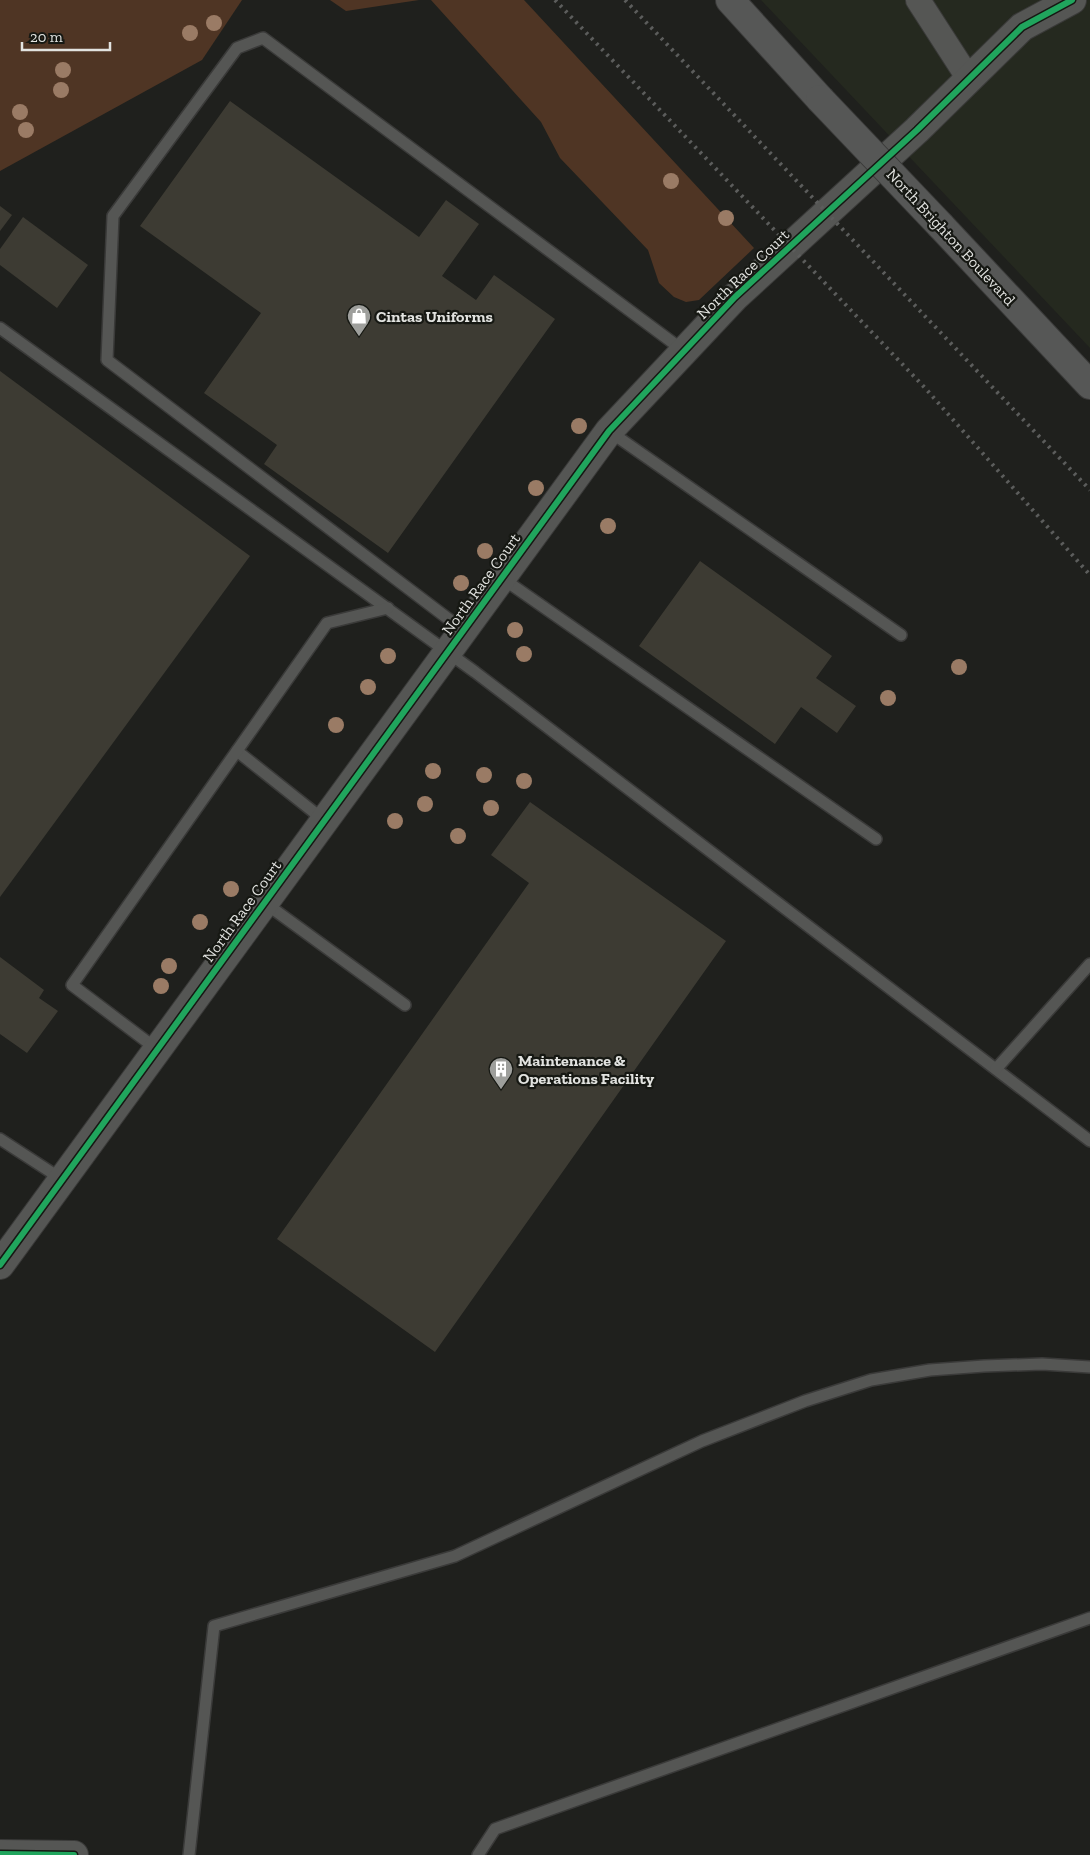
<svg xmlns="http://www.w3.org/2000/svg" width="1090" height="1855" viewBox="0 0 1090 1855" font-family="'Zilla Slab',serif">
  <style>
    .built { fill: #25291f }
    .green { fill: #4f3524 }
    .building { fill: #3d3b33 }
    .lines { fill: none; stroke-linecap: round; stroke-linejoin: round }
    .service-casing { stroke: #3a3a39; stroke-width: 14 }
    .minor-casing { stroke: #3a3a39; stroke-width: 26 }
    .tertiary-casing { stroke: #3a3a39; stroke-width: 30 }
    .secondary-casing { stroke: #3a3a39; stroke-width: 30 }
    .service { stroke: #555654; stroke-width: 11 }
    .minor { stroke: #555654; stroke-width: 24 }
    .tertiary { stroke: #555654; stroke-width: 28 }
    .secondary { stroke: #565756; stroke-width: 28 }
    .rail { stroke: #5c5d5c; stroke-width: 4; stroke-dasharray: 2.5 5; stroke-linecap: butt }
    .secondary-bridge-casing { stroke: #3a3a39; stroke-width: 30; stroke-linecap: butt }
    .secondary-bridge { stroke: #565756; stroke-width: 28 }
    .cycleway-casing { stroke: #161813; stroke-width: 9 }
    .cycleway { stroke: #20a55d; stroke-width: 6 }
    .tree { fill: #9a7b65 }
    .labels { text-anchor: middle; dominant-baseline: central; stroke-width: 4.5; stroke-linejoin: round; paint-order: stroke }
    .street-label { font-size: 16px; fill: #e2e3e0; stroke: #161813 }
    .poi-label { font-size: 16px; font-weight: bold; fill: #e2e3e0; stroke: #161813; text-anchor: start }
  </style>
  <rect width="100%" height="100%" fill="#1f201d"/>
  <path class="built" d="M 761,0 L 1090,0 L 1090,348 Z"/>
  <g class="green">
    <path d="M 0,0 L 242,0 L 202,60 L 0,171 Z"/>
    <path d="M 330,0 L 419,0 L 346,11 Z"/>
    <path d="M 431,0 L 524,0 L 754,248 L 699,300 L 686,302 L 674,297 L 659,283 L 648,250 L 560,158 L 541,122 Z"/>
  </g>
  <g class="building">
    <path d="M 230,101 L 419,237 L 446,200 L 479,224 L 442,276 L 476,300 L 494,275 L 555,319 L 388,553 L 264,464 L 277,445 L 204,393 L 261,313 L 140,226 Z"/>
    <path d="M 0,206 L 12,215 L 0,231 Z"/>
    <path d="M 23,217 L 88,265 L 57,308 L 0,265 L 0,249 Z"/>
    <path d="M 0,371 L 250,556 L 0,897 Z"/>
    <path d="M 700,561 L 832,656 L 816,678 L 856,706 L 837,733 L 801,707 L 775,744 L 639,646 Z"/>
    <path d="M 530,802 L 726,941 L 435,1352 L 277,1239 L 529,883 L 491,855 Z"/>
    <path d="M 0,957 L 44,990 L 39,998 L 58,1011 L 27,1053 L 0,1034 Z"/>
  </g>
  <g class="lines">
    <g class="service-casing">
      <g id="service">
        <path d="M 0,328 L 475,672 L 1090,1141"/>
        <path d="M 609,431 L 901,635"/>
        <path d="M 502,578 L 876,839"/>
        <path d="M 463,630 L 107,360 L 113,216 L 237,48 L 263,38 L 684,351"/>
        <path d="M 237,751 L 325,821"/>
        <path d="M 265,903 L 405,1005"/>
        <path d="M 158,1050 L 72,985 L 327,623 L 388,608"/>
        <path d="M 996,1069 L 1090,964"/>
        <path d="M 0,1139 L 63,1180"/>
        <path d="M 189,1855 L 214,1626 L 455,1556 L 702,1441 L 805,1401 L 871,1380 L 930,1370 L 984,1366 L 1042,1364 L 1090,1367"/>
        <path d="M 478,1855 L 495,1829 L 1090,1618"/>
      </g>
    </g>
    <g class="minor-casing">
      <path id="minor" d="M 918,0 L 969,79"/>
    </g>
    <g class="tertiary-casing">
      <g id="tertiary">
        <path d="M 0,1265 L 609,431 L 735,297 L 917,130 L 1022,27 L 1072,0"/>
        <path d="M 0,1854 L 74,1855"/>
      </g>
    </g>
    <g class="secondary-casing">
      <g id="secondary">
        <path d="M 730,0 L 820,99"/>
        <path d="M 941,226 L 1090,385"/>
      </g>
    </g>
    <use href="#service" class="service"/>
    <use href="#minor" class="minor"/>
    <use href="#tertiary" class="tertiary"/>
    <use href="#secondary" class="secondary"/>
    <g class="rail">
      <path d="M 555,0 L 926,389 L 1090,575"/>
      <path d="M 625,0 L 1090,490"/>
    </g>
    <g class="secondary-bridge-casing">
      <path id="secondary-bridge" d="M 820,99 L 941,226"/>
    </g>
    <use href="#secondary-bridge" class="secondary-bridge"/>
    <g class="cycleway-casing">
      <g id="cycleway">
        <path d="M 0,1265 L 609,431 L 735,297 L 917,130 L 1022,27 L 1072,0"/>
        <path d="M 0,1854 L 74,1855"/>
      </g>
    </g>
    <use href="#cycleway" class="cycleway"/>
  </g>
  <g class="tree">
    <circle cx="214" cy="23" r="8"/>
    <circle cx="190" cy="33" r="8"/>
    <circle cx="63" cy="70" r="8"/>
    <circle cx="61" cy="90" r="8"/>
    <circle cx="20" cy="112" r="8"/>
    <circle cx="26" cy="130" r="8"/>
    <circle cx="671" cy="181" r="8"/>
    <circle cx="726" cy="218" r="8"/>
    <circle cx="579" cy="426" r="8"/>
    <circle cx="536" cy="488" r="8"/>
    <circle cx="608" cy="526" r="8"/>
    <circle cx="485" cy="551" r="8"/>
    <circle cx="461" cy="583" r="8"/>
    <circle cx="515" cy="630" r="8"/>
    <circle cx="524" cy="654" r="8"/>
    <circle cx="388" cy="656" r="8"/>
    <circle cx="959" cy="667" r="8"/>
    <circle cx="368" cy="687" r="8"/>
    <circle cx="888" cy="698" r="8"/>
    <circle cx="336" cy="725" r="8"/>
    <circle cx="433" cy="771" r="8"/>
    <circle cx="484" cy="775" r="8"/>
    <circle cx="524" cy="781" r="8"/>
    <circle cx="425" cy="804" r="8"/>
    <circle cx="491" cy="808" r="8"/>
    <circle cx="395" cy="821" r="8"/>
    <circle cx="458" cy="836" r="8"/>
    <circle cx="231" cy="889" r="8"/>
    <circle cx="200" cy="922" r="8"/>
    <circle cx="169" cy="966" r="8"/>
    <circle cx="161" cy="986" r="8"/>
  </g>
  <defs>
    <g id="shop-pin" transform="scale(1.25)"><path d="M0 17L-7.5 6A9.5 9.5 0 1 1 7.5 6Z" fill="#9e9f9c" stroke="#161813"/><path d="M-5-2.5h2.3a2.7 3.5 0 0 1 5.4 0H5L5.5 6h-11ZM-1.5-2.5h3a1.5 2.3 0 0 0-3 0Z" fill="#fff"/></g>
    <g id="building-pin" transform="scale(1.25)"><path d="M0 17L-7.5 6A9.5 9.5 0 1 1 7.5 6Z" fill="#9e9f9c" stroke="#161813"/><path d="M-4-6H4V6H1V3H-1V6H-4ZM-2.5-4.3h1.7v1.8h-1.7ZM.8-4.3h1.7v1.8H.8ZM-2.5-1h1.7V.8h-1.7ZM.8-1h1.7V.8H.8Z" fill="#fff"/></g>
  </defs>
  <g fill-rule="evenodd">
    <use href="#shop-pin" x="359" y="316"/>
    <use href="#building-pin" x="501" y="1069"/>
  </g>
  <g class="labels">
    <g class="street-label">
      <text transform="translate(951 237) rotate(47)">North Brighton Boulevard</text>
      <text transform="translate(743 274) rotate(-44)">North Race Court</text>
      <text transform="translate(481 584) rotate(-54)">North Race Court</text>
      <text transform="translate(242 911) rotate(-54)">North Race Court</text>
    </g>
    <g class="poi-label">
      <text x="376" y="316">Cintas Uniforms</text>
      <text x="518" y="1060">Maintenance &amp;<tspan x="518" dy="18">Operations Facility</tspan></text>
    </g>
  </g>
  <path d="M22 42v8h88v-8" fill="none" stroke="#e2e3e0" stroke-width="2.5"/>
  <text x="30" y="42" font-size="15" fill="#e2e3e0" stroke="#161813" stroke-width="4" paint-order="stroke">20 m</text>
</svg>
